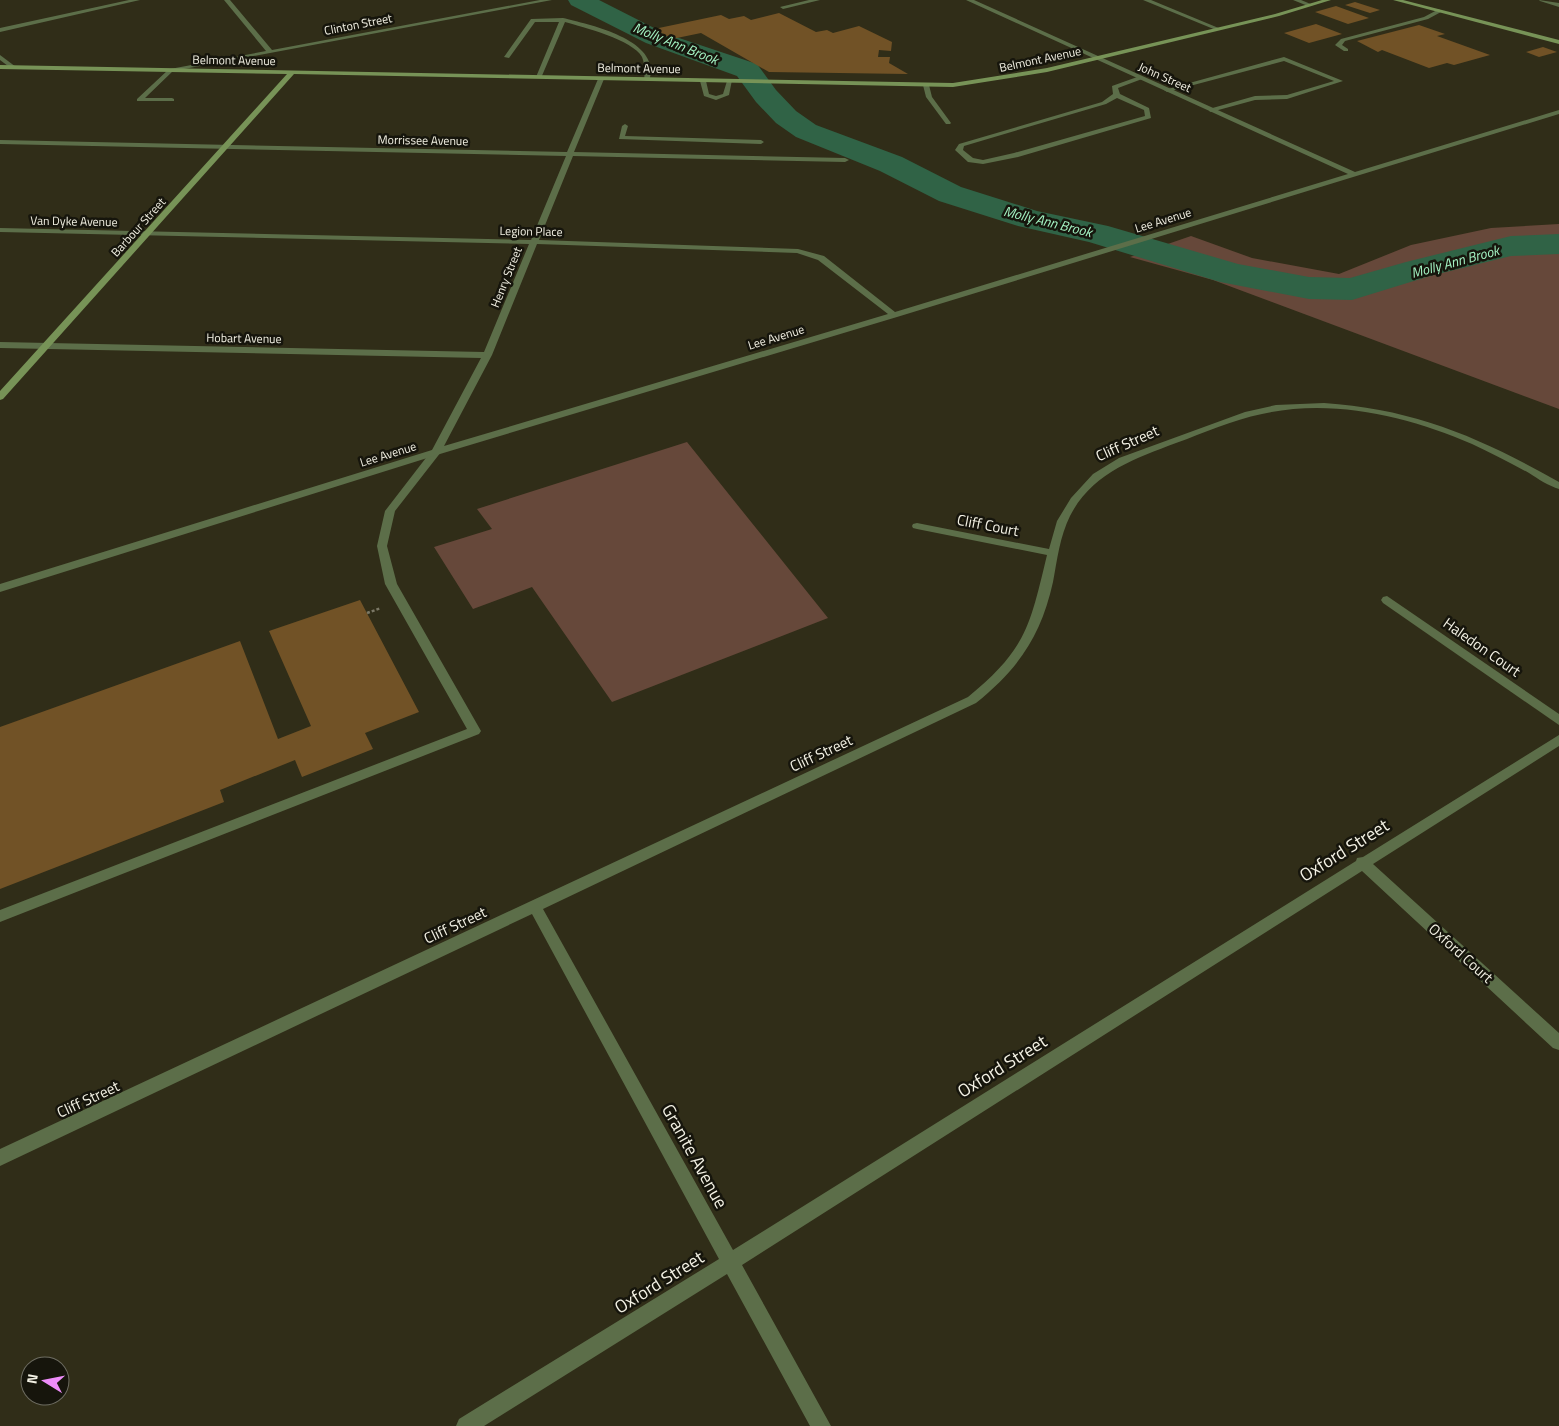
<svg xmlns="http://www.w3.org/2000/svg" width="1559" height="1426" viewBox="0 0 1559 1426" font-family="'Titillium Web',sans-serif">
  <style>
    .green { fill: #66483a }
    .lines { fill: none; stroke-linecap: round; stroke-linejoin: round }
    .river { fill: #306346; fill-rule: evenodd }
    .building { fill: #715226 }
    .path { stroke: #7b7866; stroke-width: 2.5; stroke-dasharray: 3 2; stroke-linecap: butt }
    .lane { fill: #5c6e49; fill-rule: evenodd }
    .street { fill: #5c6e49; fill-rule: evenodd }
    .secondary { fill: #779357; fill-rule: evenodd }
    .labels { text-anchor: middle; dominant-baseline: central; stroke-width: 5; stroke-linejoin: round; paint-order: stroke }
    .far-street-label { font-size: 12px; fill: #f3f1e4; stroke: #16150c }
    .far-water-label { font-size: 14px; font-style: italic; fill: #a4f4c4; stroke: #16150c }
    .street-label { font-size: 15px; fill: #f3f1e4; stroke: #16150c }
    .near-street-label { font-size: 18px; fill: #f3f1e4; stroke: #16150c }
  </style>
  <rect width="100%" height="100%" fill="#302d18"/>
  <g class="green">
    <path d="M 1559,224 L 1559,409 L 1213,280 L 1130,257 L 1191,236 L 1252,258 L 1339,274 L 1411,245 L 1491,228 Z"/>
    <path d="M 687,442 L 828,618 L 612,702 L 532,587 L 473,609 L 434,547 L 492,529 L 477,509 Z"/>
  </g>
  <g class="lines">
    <path class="river" d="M 568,0 L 599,0 L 664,33 L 757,64 L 776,90 L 796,111 L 816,125 L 902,157 L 961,187 L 1037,211 L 1108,226 L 1238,264 L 1309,277 L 1350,278 L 1406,262 L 1511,236 L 1559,234 L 1559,254 L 1511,256 L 1430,276 L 1352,300 L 1309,299 L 1220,282 L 1089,242 L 1018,226 L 939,201 L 880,171 L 796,137 L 776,123 L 756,102 L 737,76 L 646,43 L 571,5 Z"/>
  </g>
  <g class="building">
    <path d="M 1355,2 L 1380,10 L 1370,13 L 1345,5 Z"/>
    <path d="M 1336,6 L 1369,18 L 1348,24 L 1315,12 Z"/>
    <path d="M 779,13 L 816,32 L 827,30 L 833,33 L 859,26 L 892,42 L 891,51 L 879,50 L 878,57 L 890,57 L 889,63 L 908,74 L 769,72 L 701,33 L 672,39 L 654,29 L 721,15 L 729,19 L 744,16 L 751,20 Z"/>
    <path d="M 1316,24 L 1342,34 L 1309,43 L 1284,33 Z"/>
    <path d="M 1419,25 L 1445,34 L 1437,36 L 1490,55 L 1454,65 L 1447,63 L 1429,68 L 1382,50 L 1378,52 L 1357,41 Z"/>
    <path d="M 1543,47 L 1557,52 L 1539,57 L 1526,52 Z"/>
    <path d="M 360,600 L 419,712 L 365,733 L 373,749 L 302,777 L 295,760 L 220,790 L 224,802 L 0,889 L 0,727 L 240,641 L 278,739 L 311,726 L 269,631 Z"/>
  </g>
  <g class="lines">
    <path class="path" d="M 367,613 L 381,608"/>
    <g class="lane">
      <path d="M 1293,0 L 1301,0 L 1313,5 L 1308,6 Z"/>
      <path d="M 1439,9 L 1441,12 L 1428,19 L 1345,41 L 1342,45 L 1348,49 L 1348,51 L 1344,51 L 1335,45 L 1341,39 L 1424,17 Z"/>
      <path d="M 563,18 C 591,25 663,40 649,81 L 644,80 C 645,73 645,64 642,57 C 633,40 583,27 565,22 L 541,78 L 536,77 L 559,22 L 535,22 L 509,58 L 504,57 L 531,19 Z"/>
      <path d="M 1284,57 L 1343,81 L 1287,99 L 1255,100 L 1211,112 L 1209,111 L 1209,109 L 1255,96 L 1287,95 L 1334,81 L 1284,61 L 1167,92 L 1164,90 Z"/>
      <path d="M 168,70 L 173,71 L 145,98 L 172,98 L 174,99 L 174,101 L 137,101 L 137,99 Z"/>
      <path d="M 1140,76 L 1142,77 L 1142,79 L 1118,88 L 1120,94 L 1149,108 L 1151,118 L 1018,157 L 983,164 L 968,162 L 955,150 L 959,144 L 1102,102 L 1113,94 L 1112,86 ZM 1117,98 L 1144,110 L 1145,116 L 1014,153 L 983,160 L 973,158 L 963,150 L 964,146 L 1106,104 Z"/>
      <path d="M 703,79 L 706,81 L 709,94 L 716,96 L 723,94 L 727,81 L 732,80 L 729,95 L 716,100 L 704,96 L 700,81 Z"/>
      <path d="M 926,83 L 929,85 L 932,97 L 951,123 L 950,124 L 946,124 L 926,97 L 923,85 Z"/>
      <path d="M 625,124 L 628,126 L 625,136 L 761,140 L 764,142 L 761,144 L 619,139 L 622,126 Z"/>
      <path d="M 436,449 L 441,452 L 395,511 L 387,546 L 397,584 L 481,731 L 479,734 L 0,922 L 0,910 L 467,729 L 385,584 L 377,546 L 385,511 L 432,450 Z"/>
    </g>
    <g class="street">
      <path d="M 129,0 L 140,0 L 0,32 L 0,28 Z"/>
      <path d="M 224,0 L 230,0 L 272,50 L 540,0 L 552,0 L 168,72 L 167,71 L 170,69 L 266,51 Z"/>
      <path d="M 809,0 L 820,0 L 783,9 L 780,7 Z"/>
      <path d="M 966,0 L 974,0 L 1355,172 L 1559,110 L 1559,114 L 897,317 L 440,454 L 0,592 L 0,584 L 432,450 L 481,358 L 0,348 L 0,342 L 484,352 L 529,244 L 0,232 L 0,228 L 531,240 L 566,156 L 0,144 L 0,140 L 567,152 L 598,79 L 601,77 L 604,79 L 574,152 L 845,158 L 849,160 L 845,162 L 573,156 L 539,240 L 798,249 L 824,256 L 895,312 L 1348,174 ZM 537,244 L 797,253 L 818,260 L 888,314 L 444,446 L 492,355 Z"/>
      <path d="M 1143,0 L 1151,0 L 1221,29 L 1216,30 Z"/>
      <path d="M 1539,0 L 1559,3 L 1559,7 L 1540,1 Z"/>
      <path d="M 0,55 L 16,67 L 16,69 L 12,69 L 0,60 Z"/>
      <path d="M 1324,403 C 1415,409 1481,438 1559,482 L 1559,489 C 1549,486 1538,479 1529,473 C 1510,463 1491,453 1472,444 C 1408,416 1331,398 1262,414 C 1232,420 1204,433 1176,443 C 1134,459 1092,473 1070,516 C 1060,536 1057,560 1053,582 C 1041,636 1019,668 976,703 L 543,909 L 733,1250 L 1356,861 L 1357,858 L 1363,857 L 1559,735 L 1559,746 L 1373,864 L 1559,1033 L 1559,1050 L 1553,1048 L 1362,871 L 742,1265 L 831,1426 L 810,1426 L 727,1274 L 484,1426 L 456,1426 L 459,1419 L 719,1259 L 532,914 L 0,1166 L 0,1149 L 968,697 C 1027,649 1030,625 1047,555 L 917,529 L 913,528 L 912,526 L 913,524 L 917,523 L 1049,549 L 1057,521 L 1071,498 L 1093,474 L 1119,458 L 1245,412 L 1276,405 Z"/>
      <path d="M 1387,596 L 1559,714 L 1559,725 L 1383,603 L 1381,600 L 1383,597 Z"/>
    </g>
    <g class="secondary">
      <path d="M 1322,0 L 1331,0 L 1279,16 L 1047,72 L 953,87 L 294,74 L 3,399 L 0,400 L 0,391 L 287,74 L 0,69 L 0,65 L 953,83 L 1047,68 L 1275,14 Z"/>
      <path d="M 1393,0 L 1403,0 L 1559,40 L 1559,44 Z"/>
    </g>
  </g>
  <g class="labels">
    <g class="far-street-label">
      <text transform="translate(358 24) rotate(-11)">Clinton Street</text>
      <text transform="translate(1040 59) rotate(-12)">Belmont Avenue</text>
      <text transform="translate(234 60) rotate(1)">Belmont Avenue</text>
      <text transform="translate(639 68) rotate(1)">Belmont Avenue</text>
      <text transform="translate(1165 77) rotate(24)">John Street</text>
      <text transform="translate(423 140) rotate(1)">Morrissee Avenue</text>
      <text transform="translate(1163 220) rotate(-17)">Lee Avenue</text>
      <text transform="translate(74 221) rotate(1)">Van Dyke Avenue</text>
      <text transform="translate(138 227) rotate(-48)">Barbour Street</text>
      <text transform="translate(531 231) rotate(1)">Legion Place</text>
      <text transform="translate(506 277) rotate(-68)">Henry Street</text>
      <text transform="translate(776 337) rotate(-17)">Lee Avenue</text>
      <text transform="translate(244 338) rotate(1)">Hobart Avenue</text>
      <text transform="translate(388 454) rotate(-17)">Lee Avenue</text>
    </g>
    <g class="far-water-label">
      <text transform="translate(676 43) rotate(22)">Molly Ann Brook</text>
      <text transform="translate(1048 221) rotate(14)">Molly Ann Brook</text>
      <text transform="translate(1455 261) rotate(-15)">Molly Ann Brook</text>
    </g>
    <g class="street-label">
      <text transform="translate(1127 443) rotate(-24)">Cliff Street</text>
      <text transform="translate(988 525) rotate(11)">Cliff Court</text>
      <text transform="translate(1482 647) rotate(35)">Haledon Court</text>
      <text transform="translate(821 753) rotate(-25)">Cliff Street</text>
      <text transform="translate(455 925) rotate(-25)">Cliff Street</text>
      <text transform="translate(1461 953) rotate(42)">Oxford Court</text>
      <text transform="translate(88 1099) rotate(-25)">Cliff Street</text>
    </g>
    <g class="near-street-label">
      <text transform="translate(1344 850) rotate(-32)">Oxford Street</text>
      <text transform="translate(1002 1066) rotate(-32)">Oxford Street</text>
      <text transform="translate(695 1156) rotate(61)">Granite Avenue</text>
      <text transform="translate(659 1282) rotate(-32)">Oxford Street</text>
    </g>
  </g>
  <g transform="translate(45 1381) rotate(280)"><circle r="24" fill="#16150c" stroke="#6e6d62"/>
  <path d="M0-4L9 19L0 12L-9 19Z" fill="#ed8cf9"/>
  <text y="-8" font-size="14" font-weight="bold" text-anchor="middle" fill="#f3f1e4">N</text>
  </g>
</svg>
